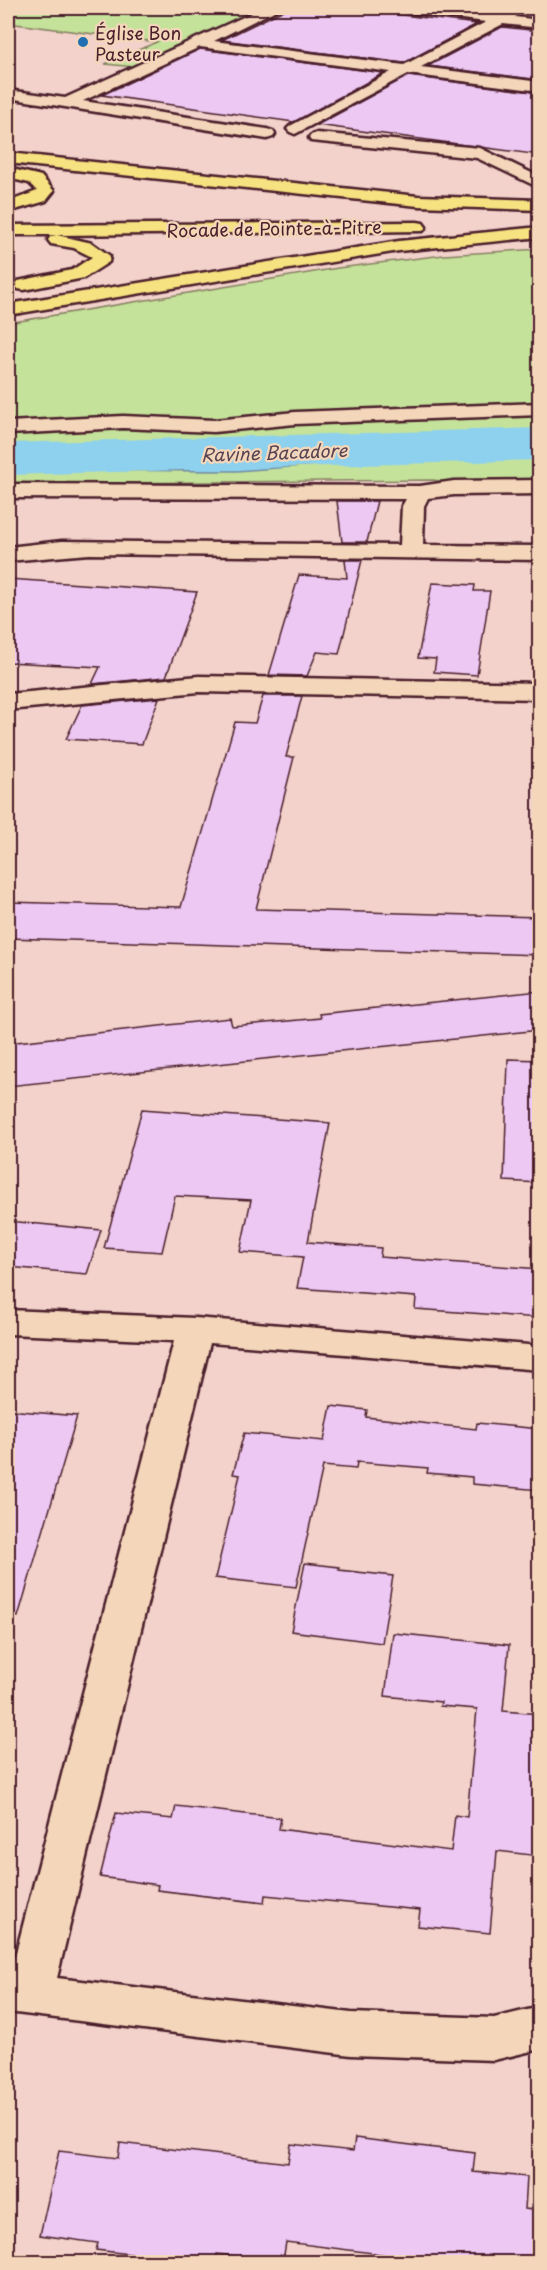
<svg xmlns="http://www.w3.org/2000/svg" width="547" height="2270" viewBox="0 0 547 2270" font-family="'Playpen Sans',sans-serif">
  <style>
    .green { fill: #c4e29a; stroke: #878062; stroke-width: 1.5 }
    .water { fill: #8dd1ee; stroke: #728aa0; stroke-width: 1.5 }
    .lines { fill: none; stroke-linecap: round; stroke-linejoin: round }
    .shore { stroke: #656679; stroke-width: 1.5 }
    .river { fill: #8dd1ee; fill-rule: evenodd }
    .building { fill: #ecc8f3; stroke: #4a1f2b; stroke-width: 1.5 }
    .minor-casing { stroke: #4a1f2b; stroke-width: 5 }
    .trunk-casing { stroke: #4a1f2b; stroke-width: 5 }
    .minor { fill: #f4d7ba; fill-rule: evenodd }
    .trunk { fill: #f7e281; fill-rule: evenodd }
    .poi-dot { fill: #1f6fb2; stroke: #f4d7ba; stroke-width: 2 }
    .labels { text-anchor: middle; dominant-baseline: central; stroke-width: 4.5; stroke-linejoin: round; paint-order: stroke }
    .far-poi-label { font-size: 18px; fill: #4a1f2b; stroke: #f4d7ba; text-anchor: start }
    .far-street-label { font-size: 18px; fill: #4a1f2b; stroke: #f4d7ba }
    .far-water-label { font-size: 18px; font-style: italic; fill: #574352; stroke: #f4d7ba }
  </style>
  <rect width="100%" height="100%" fill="#f2d2cb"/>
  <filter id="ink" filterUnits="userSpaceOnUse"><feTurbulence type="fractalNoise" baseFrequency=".0167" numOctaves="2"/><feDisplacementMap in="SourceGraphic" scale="12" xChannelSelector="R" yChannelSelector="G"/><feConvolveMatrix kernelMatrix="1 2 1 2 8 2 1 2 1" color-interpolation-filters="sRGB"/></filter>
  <g filter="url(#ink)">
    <g class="green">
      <path d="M 8,8 L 259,8 L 134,67 L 105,64 L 157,42 L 8,23 Z"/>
      <path d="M 539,249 L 539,495 L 433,480 L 8,484 L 8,323 L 338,268 L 444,255 Z"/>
    </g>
    <path class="water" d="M 540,435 L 539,456 L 410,458 L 237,471 L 8,470 L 8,453 L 207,454 L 312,451 L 326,444 Z"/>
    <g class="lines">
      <g class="shore">
        <path d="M 540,441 L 438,446 L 435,449 L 438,452 L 540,450"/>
        <path d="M 376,449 L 379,451 L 377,455 L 322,459 L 319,456 L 327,450 Z"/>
      </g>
      <path class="river" d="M 540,428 L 540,460 L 8,475 L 8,443 Z"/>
    </g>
    <g class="building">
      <path d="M 288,8 L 344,8 L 477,24 L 404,63 L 222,40 Z"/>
      <path d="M 502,27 L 540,31 L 540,80 L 428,66 Z"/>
      <path d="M 200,49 L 384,73 L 294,122 L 102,95 Z"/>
      <path d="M 408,76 L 540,93 L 540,155 L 317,125 Z"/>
      <path d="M 337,501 L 377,501 L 367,542 L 342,542 Z"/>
      <path d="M 345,560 L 362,560 L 339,654 L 317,652 L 307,676 L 269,675 L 299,575 L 347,578 Z"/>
      <path d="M 8,579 L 197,592 L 166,677 L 92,684 L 100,667 L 8,662 Z"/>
      <path d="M 432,583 L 475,585 L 474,591 L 490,591 L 477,675 L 434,672 L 436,659 L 418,658 Z"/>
      <path d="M 263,696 L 302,696 L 286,757 L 294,757 L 256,909 L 540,917 L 540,955 L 8,938 L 8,902 L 181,907 L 235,722 L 255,723 Z"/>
      <path d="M 159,698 L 142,744 L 66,739 L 82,705 Z"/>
      <path d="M 540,991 L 540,1030 L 8,1086 L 8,1043 L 230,1018 L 232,1026 L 320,1018 L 319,1014 Z"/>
      <path d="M 508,1059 L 540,1060 L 540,1183 L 504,1181 Z"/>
      <path d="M 142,1109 L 330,1123 L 308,1242 L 381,1248 L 380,1257 L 540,1269 L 540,1318 L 415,1309 L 416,1297 L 297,1288 L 303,1257 L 240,1252 L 251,1200 L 175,1196 L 162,1252 L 104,1248 Z"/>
      <path d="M 8,1221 L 101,1230 L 87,1274 L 8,1267 Z"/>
      <path d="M 331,1406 L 367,1410 L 366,1417 L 476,1429 L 477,1423 L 540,1429 L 540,1490 L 472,1484 L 472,1477 L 427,1473 L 428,1468 L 357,1462 L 356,1469 L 323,1466 L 296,1587 L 215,1578 L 240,1475 L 233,1474 L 244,1433 L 324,1441 Z"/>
      <path d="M 8,1410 L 77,1416 L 18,1617 L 8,1615 Z"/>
      <path d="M 305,1563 L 339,1567 L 339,1570 L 393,1576 L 382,1643 L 291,1631 Z"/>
      <path d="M 393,1633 L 509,1645 L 503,1711 L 540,1714 L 540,1856 L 497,1851 L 490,1933 L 418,1926 L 420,1910 L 265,1895 L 264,1903 L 157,1890 L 158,1885 L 100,1877 L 116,1813 L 173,1819 L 176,1806 L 281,1818 L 279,1829 L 451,1851 L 455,1815 L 467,1817 L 477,1709 L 440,1706 L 441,1702 L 385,1696 Z"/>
      <path d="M 355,2138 L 475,2153 L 473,2172 L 527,2177 L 525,2209 L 540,2211 L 540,2262 L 444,2262 L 286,2242 L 283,2261 L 217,2254 L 216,2262 L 197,2262 L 96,2250 L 98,2243 L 40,2235 L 59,2151 L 118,2158 L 120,2143 L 288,2163 L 291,2144 L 353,2151 Z"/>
    </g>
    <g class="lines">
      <g class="minor-casing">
        <g id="minor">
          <path d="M 263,8 L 280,8 L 214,41 L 404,65 L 486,22 L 406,12 L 400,8 L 436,8 L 499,15 L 513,8 L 528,8 L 515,17 L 540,20 L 540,28 L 503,24 L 421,67 L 540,82 L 540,91 L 408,74 L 295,134 L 290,132 L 287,129 L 290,126 L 391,72 L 200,47 L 83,101 L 267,129 L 273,131 L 275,134 L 273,137 L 267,139 L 8,98 L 8,90 L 65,98 Z"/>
          <path d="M 317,133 L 480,148 L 540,177 L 540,188 L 477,158 L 311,141 L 309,138 L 311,135 Z"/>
          <path d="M 540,403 L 540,415 L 295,424 L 214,432 L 123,428 L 8,434 L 8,422 L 123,416 L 214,420 L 295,412 Z"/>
          <path d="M 540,480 L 540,494 L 454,495 L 428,498 L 424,506 L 423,545 L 540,546 L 540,560 L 89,554 L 8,561 L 8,547 L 62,541 L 400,545 L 402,506 L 406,499 L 8,498 L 8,484 L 420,486 L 454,481 Z"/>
          <path d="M 199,676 L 540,683 L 540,699 L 199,692 L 8,710 L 8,694 Z"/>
          <path d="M 8,1310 L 195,1318 L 540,1346 L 540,1370 L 210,1343 L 57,1978 L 351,2013 L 494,2018 L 540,2007 L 540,2049 L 494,2060 L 351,2055 L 8,2012 L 8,1972 L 11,1972 L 174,1341 L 8,1334 Z"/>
        </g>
      </g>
      <g class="trunk-casing">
        <g id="trunk">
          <path d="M 8,153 L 418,196 L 540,200 L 540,210 L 418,206 L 8,163 Z"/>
          <path d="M 8,168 L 41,176 L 54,191 L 46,201 L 8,212 L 8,202 L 37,191 L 29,183 L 8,178 Z"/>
          <path d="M 417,222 L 423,223 L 426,227 L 423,231 L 57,235 L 92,243 L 110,256 L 109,262 L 84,278 L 24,290 L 18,289 L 15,285 L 18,281 L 72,270 L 92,257 L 74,248 L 51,244 L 48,240 L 51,236 L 57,235 L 8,235 L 8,225 Z"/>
          <path d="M 540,227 L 540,237 L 399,251 L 8,315 L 8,304 L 399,241 Z"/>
        </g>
      </g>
      <use href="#minor" class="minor"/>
      <use href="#trunk" class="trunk"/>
    </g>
  </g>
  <circle class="poi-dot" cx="83" cy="42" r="6"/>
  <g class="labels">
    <g class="far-poi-label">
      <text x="95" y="32">Église Bon<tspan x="95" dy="21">Pasteur</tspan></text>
    </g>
    <g class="far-street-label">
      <text transform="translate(274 228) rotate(-1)">Rocade de Pointe-à-Pitre</text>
    </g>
    <g class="far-water-label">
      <text transform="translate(274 452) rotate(-2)">Ravine Bacadore</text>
    </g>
  </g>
  <rect width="547" height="2270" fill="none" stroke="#f4d7ba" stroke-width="30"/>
  <rect x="15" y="15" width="517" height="2240" fill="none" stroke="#4a1f2b" stroke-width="2" filter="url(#ink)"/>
</svg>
